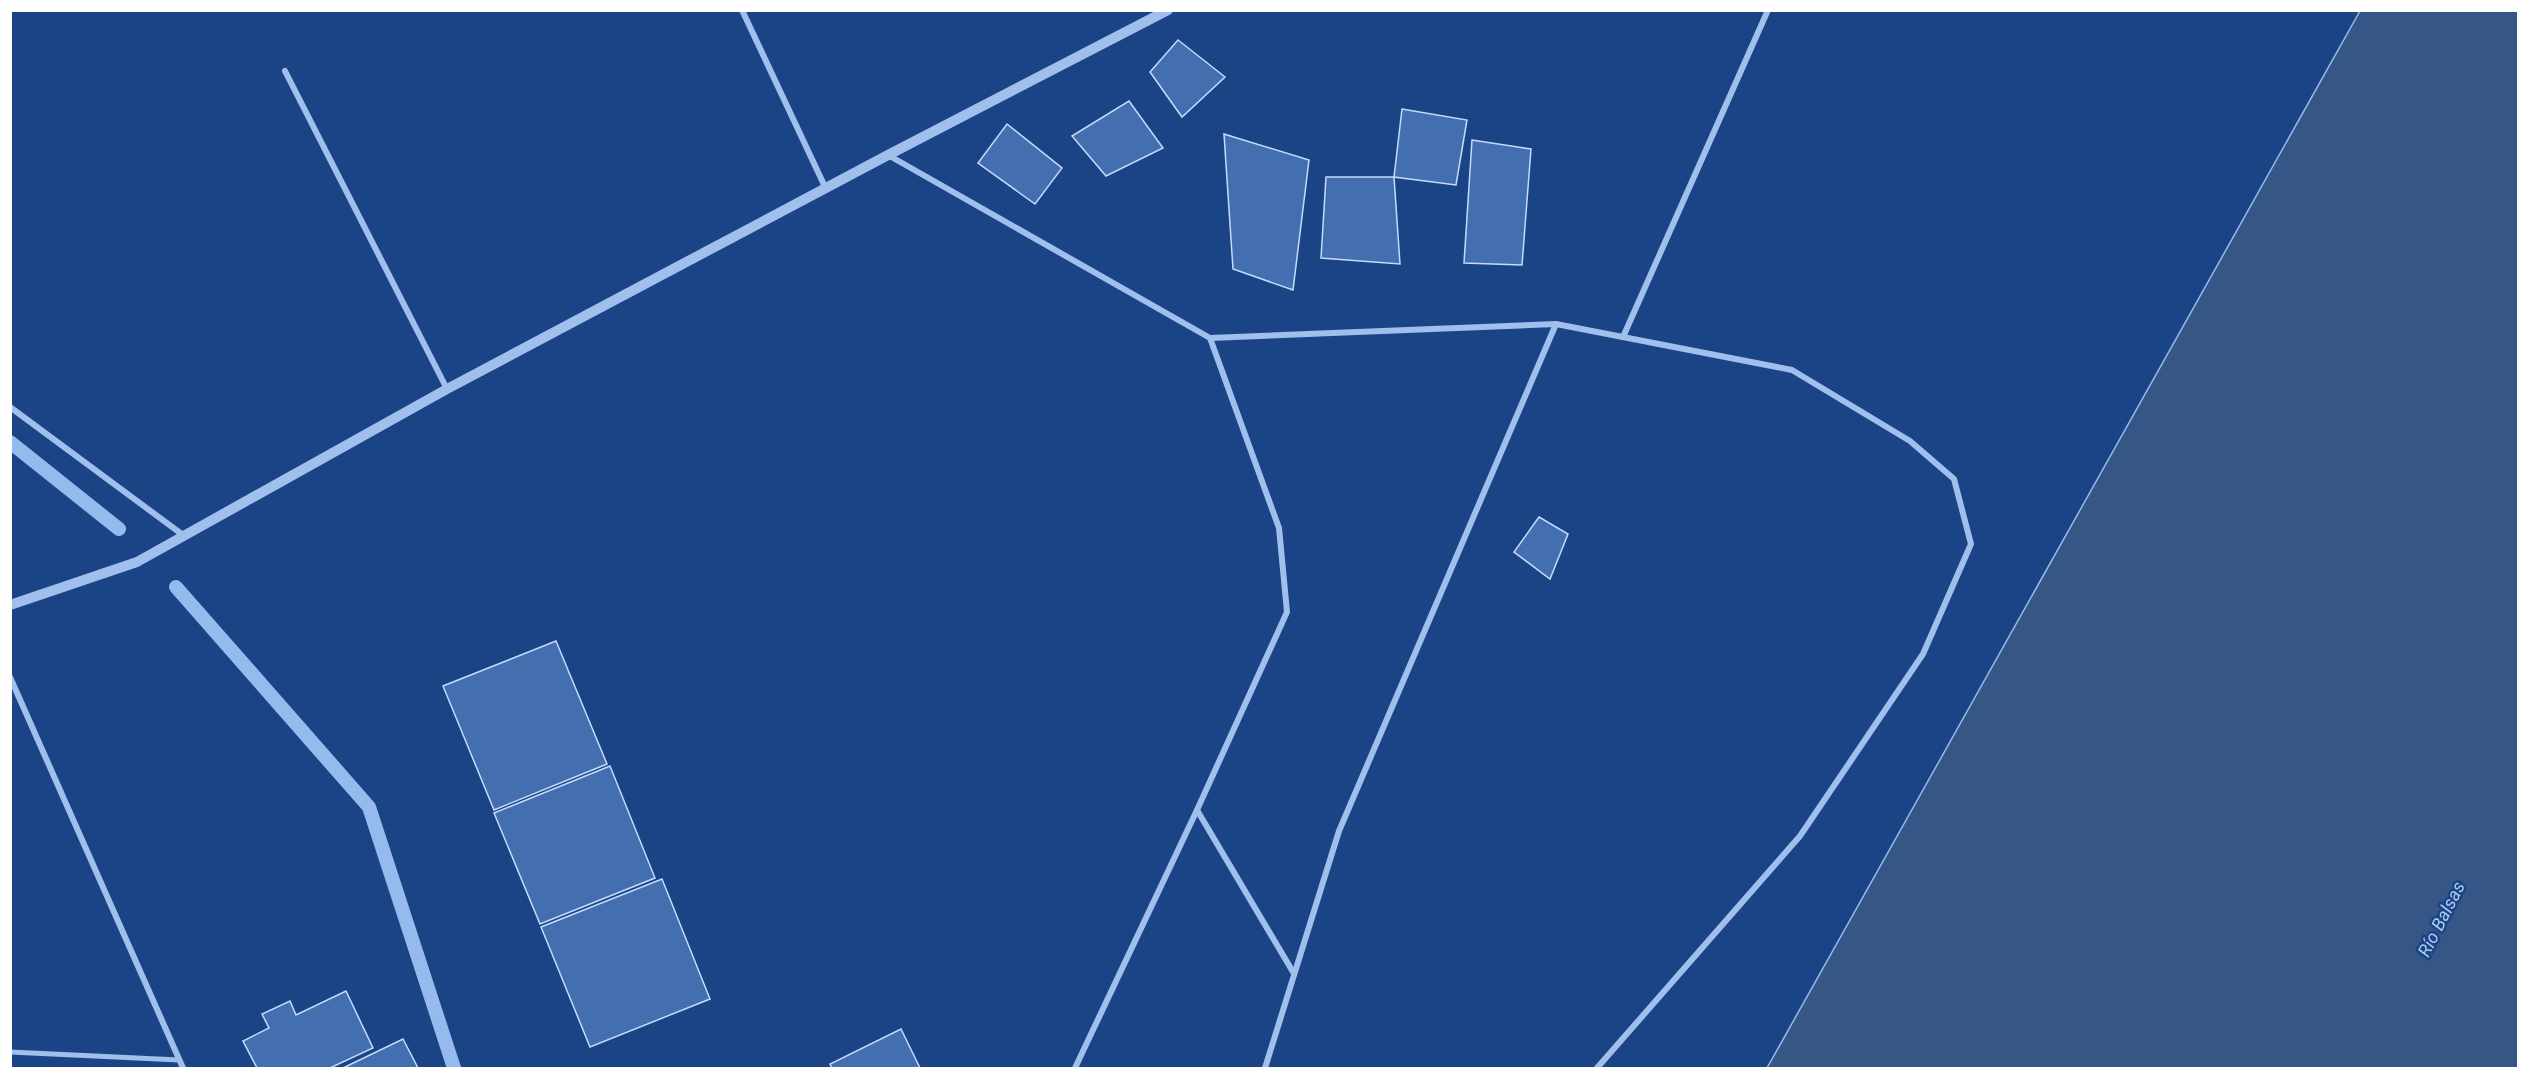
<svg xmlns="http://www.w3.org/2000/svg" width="2529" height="1079" viewBox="0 0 2529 1079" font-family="Roboto,sans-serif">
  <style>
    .water { fill: #365686; stroke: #94baee; stroke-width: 1.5 }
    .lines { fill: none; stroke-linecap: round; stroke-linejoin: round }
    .stream { stroke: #94baee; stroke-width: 14 }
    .building { fill: #436eaf; stroke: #c6dbf9; stroke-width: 1.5 }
    .pedestrian { stroke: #a1bfec; stroke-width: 5 }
    .minor { stroke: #a1bfec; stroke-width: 6 }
    .tertiary { stroke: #a1bfec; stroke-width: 10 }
    .labels { text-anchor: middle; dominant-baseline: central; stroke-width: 5; stroke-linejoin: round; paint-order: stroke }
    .water-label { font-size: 18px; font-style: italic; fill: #accaf3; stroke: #1a4486 }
  </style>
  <rect width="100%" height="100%" fill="#1a4486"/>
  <path class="water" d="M 2360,11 L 2518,11 L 2518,1068 L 1767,1068 Z"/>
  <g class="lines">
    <g class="stream">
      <path d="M 10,442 L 119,529"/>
      <path d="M 176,587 L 369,807 L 454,1068"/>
    </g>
  </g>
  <g class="building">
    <path d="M 1178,40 L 1225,77 L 1182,117 L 1150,72 Z"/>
    <path d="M 1129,101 L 1163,148 L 1106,176 L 1072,136 Z"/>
    <path d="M 1402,109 L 1467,120 L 1456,185 L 1394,177 Z"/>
    <path d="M 1007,124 L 1062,168 L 1035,204 L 978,163 Z"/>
    <path d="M 1224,134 L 1309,160 L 1293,290 L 1233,269 Z"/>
    <path d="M 1472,140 L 1531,149 L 1522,265 L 1464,263 Z"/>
    <path d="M 1326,177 L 1394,177 L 1400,264 L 1321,258 Z"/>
    <path d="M 1539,517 L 1568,534 L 1550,579 L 1514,552 Z"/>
    <path d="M 556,641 L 607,764 L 494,810 L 443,686 Z"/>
    <path d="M 610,766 L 655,878 L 540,924 L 494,813 Z"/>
    <path d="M 662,879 L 710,999 L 590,1047 L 541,927 Z"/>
    <path d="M 346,991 L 373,1048 L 330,1068 L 257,1068 L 243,1041 L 269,1028 L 262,1014 L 290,1001 L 296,1015 Z"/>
    <path d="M 901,1029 L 920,1068 L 832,1068 L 830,1064 Z"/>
    <path d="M 403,1039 L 418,1068 L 343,1068 Z"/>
  </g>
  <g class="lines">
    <path class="pedestrian" d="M 10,1052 L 179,1060"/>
    <g class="minor">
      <path d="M 742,10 L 826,189"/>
      <path d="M 285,71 L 447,389"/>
      <path d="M 888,155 L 1210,338 L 1556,324 L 1792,370 L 1910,441 L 1954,479 L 1971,544 L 1923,654 L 1800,836 L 1597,1068"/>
      <path d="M 1623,337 L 1768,10"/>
      <path d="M 10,407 L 183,535"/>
      <path d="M 10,677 L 183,1068"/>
      <path d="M 1197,810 L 1293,972"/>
      <path d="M 1075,1068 L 1197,810 L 1287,612 L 1279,528 L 1210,338"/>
      <path d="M 1265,1068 L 1339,831 L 1556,324"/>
    </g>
    <path class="tertiary" d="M 10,605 L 137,562 L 447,389 L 888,155 L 1168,10"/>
  </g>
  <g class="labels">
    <g class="water-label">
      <text transform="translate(2441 919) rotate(-63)">Río Balsas</text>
    </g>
  </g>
  <rect width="2529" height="1079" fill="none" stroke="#ffffff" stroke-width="24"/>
</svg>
